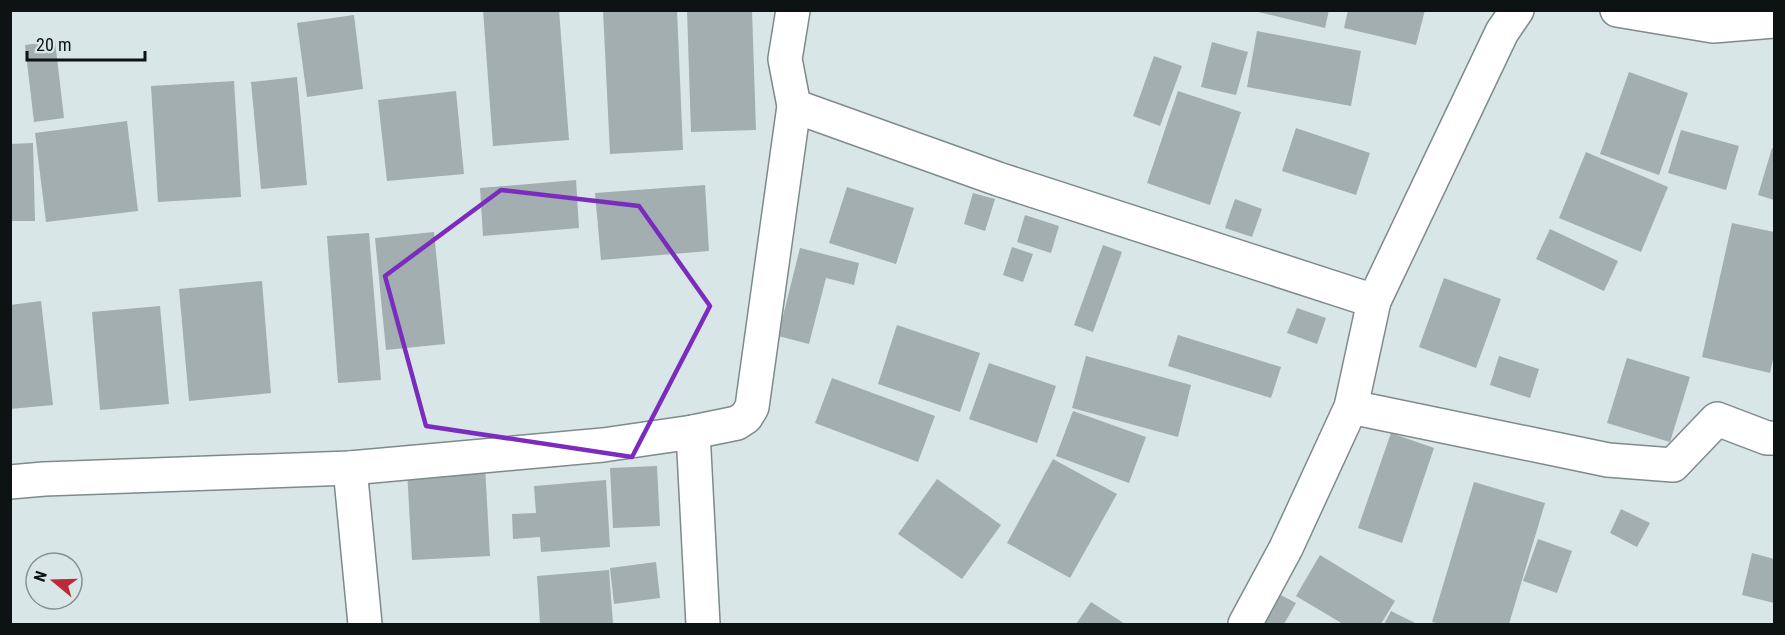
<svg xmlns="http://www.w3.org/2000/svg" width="1785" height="635" viewBox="0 0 1785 635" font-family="'Roboto Condensed',sans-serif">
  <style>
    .building { fill: #a2aeaf }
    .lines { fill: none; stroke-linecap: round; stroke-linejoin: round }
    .minor-casing { stroke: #7e8a8b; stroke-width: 36 }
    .minor { stroke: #fff; stroke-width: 33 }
    .marked { fill: none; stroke: #7b2cbf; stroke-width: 4.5; stroke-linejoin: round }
  </style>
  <rect width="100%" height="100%" fill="#d9e6e7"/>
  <g class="building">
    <path d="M 483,10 L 559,10 L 569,140 L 493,146 Z"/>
    <path d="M 603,10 L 677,10 L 683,150 L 610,154 Z"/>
    <path d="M 687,10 L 752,10 L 756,130 L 691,132 Z"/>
    <path d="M 1258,10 L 1329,10 L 1325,28 L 1258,12 Z"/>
    <path d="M 1348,10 L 1425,10 L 1416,45 L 1344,28 Z"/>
    <path d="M 354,15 L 363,89 L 307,97 L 297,23 Z"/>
    <path d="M 1257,31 L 1361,51 L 1351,106 L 1247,87 Z"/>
    <path d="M 55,41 L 64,118 L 34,122 L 25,45 Z"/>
    <path d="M 1212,42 L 1248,52 L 1236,95 L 1201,87 Z"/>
    <path d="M 1154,56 L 1182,66 L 1160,126 L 1133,116 Z"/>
    <path d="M 1629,72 L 1688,93 L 1659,175 L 1600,154 Z"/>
    <path d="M 297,77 L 307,185 L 261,189 L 251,82 Z"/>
    <path d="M 234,81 L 241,197 L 158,202 L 151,86 Z"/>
    <path d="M 456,91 L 464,174 L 387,181 L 378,100 Z"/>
    <path d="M 1178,91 L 1241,112 L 1210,205 L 1147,183 Z"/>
    <path d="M 127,121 L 138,211 L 46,222 L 35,133 Z"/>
    <path d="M 1296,128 L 1370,153 L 1356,195 L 1282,171 Z"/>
    <path d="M 1681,130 L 1739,146 L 1726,190 L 1668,173 Z"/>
    <path d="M 33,143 L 35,221 L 10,221 L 10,144 Z"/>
    <path d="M 1772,148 L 1774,149 L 1774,200 L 1758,195 Z"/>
    <path d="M 1586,152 L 1668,187 L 1641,252 L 1559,218 Z"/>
    <path d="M 576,180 L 579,228 L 483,236 L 480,188 Z"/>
    <path d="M 705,185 L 709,251 L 601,260 L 595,193 Z"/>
    <path d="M 847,187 L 914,208 L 896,264 L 829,243 Z"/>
    <path d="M 973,193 L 995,199 L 985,231 L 964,224 Z"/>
    <path d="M 1235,199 L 1262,209 L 1252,237 L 1225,228 Z"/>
    <path d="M 1025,215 L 1059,226 L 1051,253 L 1017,242 Z"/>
    <path d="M 1732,223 L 1774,232 L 1774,355 L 1770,373 L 1702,357 Z"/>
    <path d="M 1550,229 L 1618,261 L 1604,291 L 1536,259 Z"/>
    <path d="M 434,232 L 445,344 L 386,350 L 375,238 Z"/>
    <path d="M 369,233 L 381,380 L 338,383 L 327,236 Z"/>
    <path d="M 1103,245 L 1122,252 L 1093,332 L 1074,325 Z"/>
    <path d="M 1012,247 L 1033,254 L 1023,282 L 1003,275 Z"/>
    <path d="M 800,248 L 859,263 L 854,285 L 826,278 L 809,344 L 778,336 Z"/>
    <path d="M 1444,278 L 1501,299 L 1476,368 L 1419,347 Z"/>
    <path d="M 262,281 L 271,393 L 189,401 L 179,289 Z"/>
    <path d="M 41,301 L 53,405 L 10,409 L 10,305 Z"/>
    <path d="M 160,306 L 169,404 L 100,410 L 92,312 Z"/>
    <path d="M 1297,308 L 1326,318 L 1317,344 L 1287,333 Z"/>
    <path d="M 897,325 L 980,353 L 960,412 L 878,384 Z"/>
    <path d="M 1178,335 L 1281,367 L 1271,398 L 1168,366 Z"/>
    <path d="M 1086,356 L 1191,385 L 1178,437 L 1072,408 Z"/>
    <path d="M 1499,356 L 1539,369 L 1530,398 L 1490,385 Z"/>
    <path d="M 1627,358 L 1690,377 L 1670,442 L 1607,423 Z"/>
    <path d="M 989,363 L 1056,386 L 1037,443 L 969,419 Z"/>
    <path d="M 832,378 L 935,416 L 918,462 L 815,423 Z"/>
    <path d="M 1073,411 L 1146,437 L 1129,483 L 1056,456 Z"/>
    <path d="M 1391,433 L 1434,448 L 1402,543 L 1358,528 Z"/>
    <path d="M 1053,459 L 1117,494 L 1070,578 L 1007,543 Z"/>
    <path d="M 485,466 L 490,556 L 412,560 L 407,470 Z"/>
    <path d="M 657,466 L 660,526 L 613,528 L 610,468 Z"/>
    <path d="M 937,479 L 1001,525 L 962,579 L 898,534 Z"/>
    <path d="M 606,480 L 610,547 L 541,552 L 540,537 L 513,539 L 512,514 L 536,513 L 534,486 Z"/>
    <path d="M 1474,482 L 1545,503 L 1509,624 L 1440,624 L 1432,622 Z"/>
    <path d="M 1621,509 L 1650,523 L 1637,547 L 1610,533 Z"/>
    <path d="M 1538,539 L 1572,551 L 1557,593 L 1523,581 Z"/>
    <path d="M 1752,553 L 1774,559 L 1774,603 L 1742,595 Z"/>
    <path d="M 1320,555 L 1395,601 L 1381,624 L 1343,624 L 1296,596 Z"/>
    <path d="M 656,562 L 660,598 L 614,604 L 610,568 Z"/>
    <path d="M 609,570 L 613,624 L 540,624 L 537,576 Z"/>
    <path d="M 1271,590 L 1296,603 L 1284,624 L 1252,624 Z"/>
    <path d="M 1091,602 L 1125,624 L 1076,624 Z"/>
    <path d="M 1391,611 L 1417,624 L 1384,624 Z"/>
  </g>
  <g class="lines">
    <g class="minor-casing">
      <g id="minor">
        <path d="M 1617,10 L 1713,26 L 1774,21"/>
        <path d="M 794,106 L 998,179 L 1374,301"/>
        <path d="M 1351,407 L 1608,460 L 1673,465 L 1717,419 L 1767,438 L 1774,438"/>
        <path d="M 693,432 L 703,624"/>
        <path d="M 350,468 L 365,624"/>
        <path d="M 10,482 L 44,479 L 350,468 L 603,445 L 693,432 L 737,423 L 746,417 L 752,407 L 794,106 L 785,59 L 793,10"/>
        <path d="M 1245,624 L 1286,548 L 1351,407 L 1374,301 L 1502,32 L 1517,10"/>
      </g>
    </g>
    <use href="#minor" class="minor"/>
  </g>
  <path class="marked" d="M 501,190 L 639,206 L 710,306 L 632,457 L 426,426 L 385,276 Z"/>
  <rect width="1785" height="635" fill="none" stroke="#0d1212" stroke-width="24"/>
  <g transform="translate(54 581) rotate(289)"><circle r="28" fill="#d9e6e7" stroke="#879192" stroke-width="1.5"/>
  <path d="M0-4.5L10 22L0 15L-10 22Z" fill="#bb2a38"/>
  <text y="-9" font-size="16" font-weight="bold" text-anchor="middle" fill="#0d1212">N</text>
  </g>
  <path d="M27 51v9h118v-9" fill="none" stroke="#0d1212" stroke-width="3"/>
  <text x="36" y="51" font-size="18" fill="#0d1212" stroke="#d9e6e7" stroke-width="4.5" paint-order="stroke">20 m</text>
</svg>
